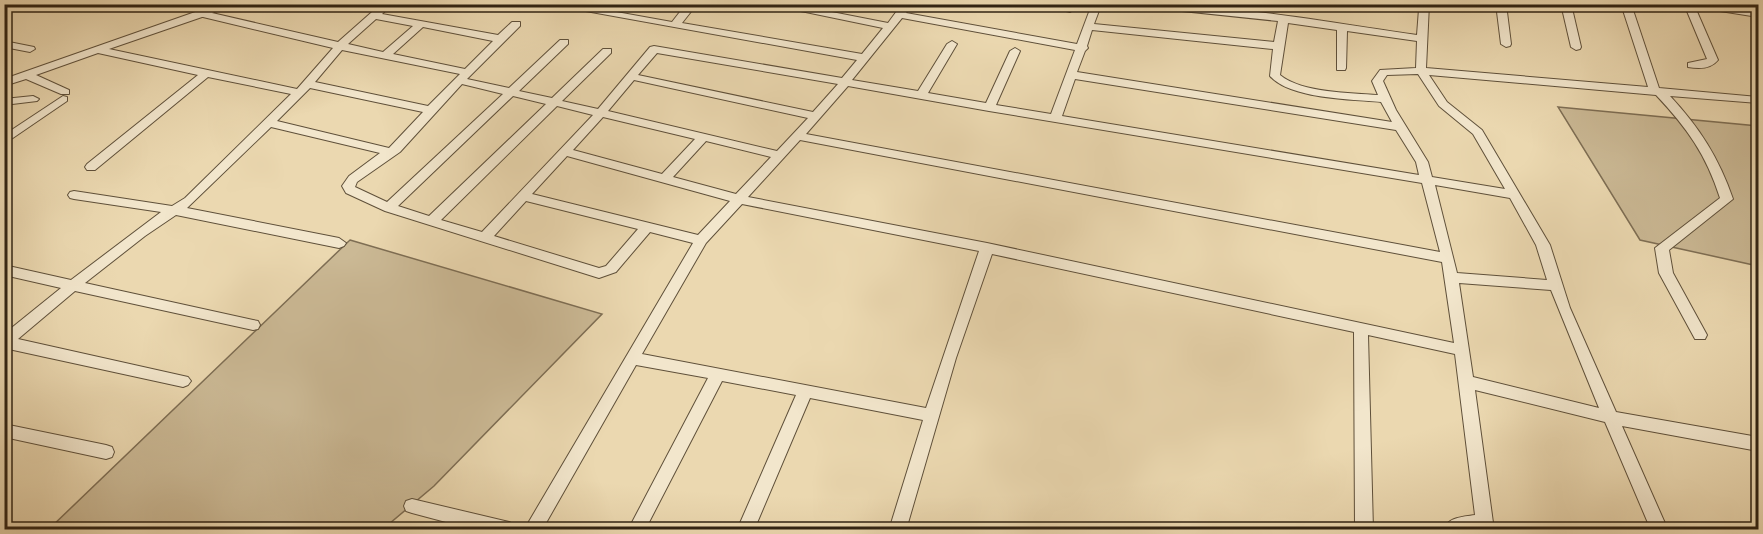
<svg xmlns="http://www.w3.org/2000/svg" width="1763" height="534" viewBox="0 0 1763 534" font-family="'IM FELL English',serif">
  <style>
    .green { fill: #cbb995; stroke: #7e6e54; stroke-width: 1.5 }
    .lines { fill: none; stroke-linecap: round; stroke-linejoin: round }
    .street-casing { stroke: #5f503a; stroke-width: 2 }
    .street { fill: #f2e6cc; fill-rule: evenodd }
  </style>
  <rect width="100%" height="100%" fill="#ebd8b0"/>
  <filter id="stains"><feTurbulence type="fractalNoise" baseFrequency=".00333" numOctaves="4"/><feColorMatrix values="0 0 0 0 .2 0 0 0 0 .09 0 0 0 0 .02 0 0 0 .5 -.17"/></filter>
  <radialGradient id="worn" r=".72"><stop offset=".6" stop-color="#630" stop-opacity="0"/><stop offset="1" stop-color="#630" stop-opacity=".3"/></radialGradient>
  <g class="green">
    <path d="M 1558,107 L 1758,126 L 1758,266 L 1640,240 Z"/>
    <path d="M 350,240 L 602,314 L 434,486 L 383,529 L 48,530 Z"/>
  </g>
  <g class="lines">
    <g class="street-casing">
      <g id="street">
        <path d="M 7,4 L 23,4 L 4,12 L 4,5 Z"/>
        <path d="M 88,4 L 102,4 L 102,5 L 97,8 Z"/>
        <path d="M 218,4 L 234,4 L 212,13 L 338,42 L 381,4 L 392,4 L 382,14 L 498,35 L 512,22 L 520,22 L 520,26 L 467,79 L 509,88 L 560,40 L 568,40 L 568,44 L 519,91 L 552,98 L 603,49 L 611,49 L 611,53 L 562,101 L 598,109 L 650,47 L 654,46 L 842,78 L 857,60 L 547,4 L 572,4 L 672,22 L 686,4 L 697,4 L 682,23 L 862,54 L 883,28 L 767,4 L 791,4 L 888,23 L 902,4 L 913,4 L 906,13 L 1077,44 L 1092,4 L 1105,4 L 1100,8 L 1094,24 L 1274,42 L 1278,21 L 1144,7 L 1139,4 C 1233,4 1325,22 1417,35 L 1419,9 L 1399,4 L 1429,4 L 1426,68 L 1648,87 L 1621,4 L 1631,4 L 1659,88 L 1758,97 L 1758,103 L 1670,96 C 1699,127 1719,158 1733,199 L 1669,250 L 1673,273 L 1707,335 L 1705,339 L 1695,339 L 1659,273 L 1655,248 L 1720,198 C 1706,154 1687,128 1656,95 L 1429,75 L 1447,102 L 1482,130 L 1550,245 L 1570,308 L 1616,412 L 1758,437 L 1758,451 L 1622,426 L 1668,530 L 1651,530 L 1605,422 L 1475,390 L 1494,530 L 1443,530 C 1448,517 1462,517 1475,515 L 1455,354 L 1368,335 L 1373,530 L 1355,530 L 1354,332 L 992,254 L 956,358 L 906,530 L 889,530 L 923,420 L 810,398 L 754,530 L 737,530 L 796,395 L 722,381 L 645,530 L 628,530 L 708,378 L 636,365 L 542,530 L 524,530 L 693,243 L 650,232 L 616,272 L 599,278 L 385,211 L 346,193 L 342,186 L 349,176 L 380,153 L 271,127 L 187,208 L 339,238 L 346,243 L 344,246 L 339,248 L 176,215 L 145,236 L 85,283 L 253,320 L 258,321 L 260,325 L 258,329 L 253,330 L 75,291 L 18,339 L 188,377 L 191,381 L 188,385 L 183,387 L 4,348 L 4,334 L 61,288 L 4,275 L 4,265 L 71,280 L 161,212 L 74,199 L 70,198 L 68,195 L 70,192 L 74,191 L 172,206 L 185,198 L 291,94 L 208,77 L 95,170 L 87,170 L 85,167 L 87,164 L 198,75 L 98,53 L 36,75 L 69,90 L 69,94 L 61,94 L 26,79 L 4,86 L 4,79 ZM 202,17 L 203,17 L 333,48 L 297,89 L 109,49 ZM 902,18 L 1075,50 L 1051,114 L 996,105 L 1020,51 L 1015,48 L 1010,51 L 986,103 L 928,93 L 957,44 L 952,41 L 947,44 L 918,91 L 852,80 ZM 376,19 L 413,26 L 383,52 L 348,44 ZM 1288,23 L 1337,30 L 1337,70 L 1345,70 L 1346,68 L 1347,31 L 1417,41 L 1416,68 L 1380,70 L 1372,81 L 1378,95 C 1351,93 1302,93 1280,75 ZM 423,27 L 493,41 L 465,69 L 393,54 ZM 1092,30 L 1273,49 L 1270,76 C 1290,99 1351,99 1381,102 L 1392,122 L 1077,72 L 1085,51 L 1088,48 L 1087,46 ZM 342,50 L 460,74 L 428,106 L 315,82 ZM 657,53 L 838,84 L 813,112 L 638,75 ZM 1418,74 L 1439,106 L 1473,134 L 1505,189 L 1432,177 L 1428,162 L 1396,110 L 1383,81 L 1387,75 ZM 1075,79 L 1396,130 L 1416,162 L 1419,175 L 1062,116 ZM 634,80 L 808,118 L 777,151 L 608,111 ZM 462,84 L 503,94 L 387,202 L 355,187 L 357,182 L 400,152 ZM 848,86 L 989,111 L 1422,183 L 1440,252 L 806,134 ZM 310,88 L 423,112 L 389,148 L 277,121 ZM 513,96 L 546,104 L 429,216 L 398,206 ZM 557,106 L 593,115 L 482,232 L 441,220 ZM 603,117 L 695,139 L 662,174 L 573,150 ZM 800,140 L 1442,262 L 1454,343 L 987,243 L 748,197 ZM 706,141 L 771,157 L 736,194 L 673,177 ZM 567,156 L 730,201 L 698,235 L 532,194 ZM 1435,185 L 1510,198 L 1536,245 L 1547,280 L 1457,273 ZM 526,201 L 638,229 L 606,266 L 599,268 L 494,236 ZM 742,204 L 979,251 L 926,408 L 642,354 L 706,243 ZM 1459,283 L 1551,290 L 1599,408 L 1473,377 Z"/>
        <path d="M 1040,4 L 1062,4 L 1075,9 L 1070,12 Z"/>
        <path d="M 1496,4 L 1506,4 L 1511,44 L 1510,46 L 1506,47 L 1501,44 Z"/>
        <path d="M 1561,4 L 1571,4 L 1581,47 L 1580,49 L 1576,50 L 1571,47 Z"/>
        <path d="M 1684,4 L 1717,4 L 1758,11 L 1758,17 L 1695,7 L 1718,60 C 1711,69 1699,69 1688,67 L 1688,63 L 1707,59 Z"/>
        <path d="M 4,41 L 34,47 L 35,49 L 30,52 L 4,47 Z"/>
        <path d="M 33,96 L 39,99 L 37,101 L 4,105 L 4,99 Z"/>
        <path d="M 63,96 L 67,97 L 67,101 L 4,144 L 4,135 Z"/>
        <path d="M 4,424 L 106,445 L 112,447 L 114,452 L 112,457 L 106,459 L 4,437 Z"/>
        <path d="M 412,499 L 509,522 L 515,525 L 517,530 L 476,530 L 412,513 L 406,511 L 404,506 L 406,501 Z"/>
      </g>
    </g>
    <use href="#street" class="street"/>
  </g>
  <rect width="1763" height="534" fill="none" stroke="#ebd8b0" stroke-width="24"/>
  <rect x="6" y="6" width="1751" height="522" fill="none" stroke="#302313" stroke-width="3"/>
  <rect x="12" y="12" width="1739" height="510" fill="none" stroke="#302313" stroke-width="1.5"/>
  <rect width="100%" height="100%" filter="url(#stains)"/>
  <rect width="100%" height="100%" fill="url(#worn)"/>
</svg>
